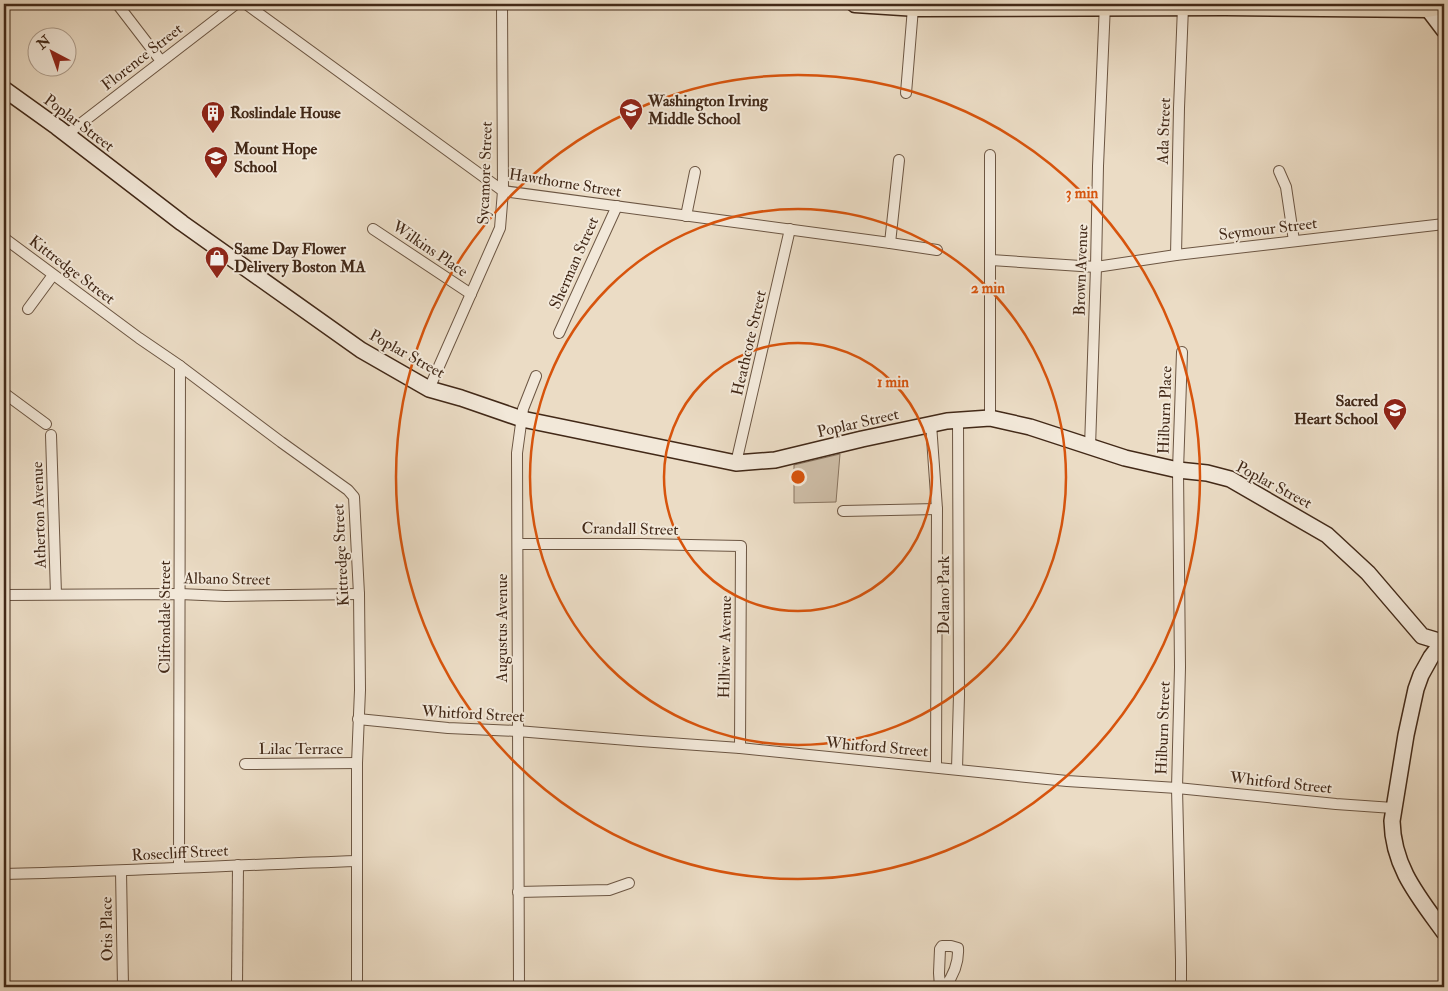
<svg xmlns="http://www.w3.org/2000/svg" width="1448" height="991" viewBox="0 0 1448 991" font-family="'IM FELL Double Pica',serif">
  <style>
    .green { fill: #cebea8; stroke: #887460 }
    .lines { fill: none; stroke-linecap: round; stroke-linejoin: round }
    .street-casing { stroke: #6c5643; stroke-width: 12 }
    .secondary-casing { stroke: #422918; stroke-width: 18 }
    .primary-casing { stroke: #422918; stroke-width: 19 }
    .street { stroke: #f2e8d9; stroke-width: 10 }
    .secondary { stroke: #f2e8d9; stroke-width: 15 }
    .primary { stroke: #ebdcc5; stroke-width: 16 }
    .ring { fill: none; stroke: #d7540d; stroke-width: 2.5 }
    .labels { text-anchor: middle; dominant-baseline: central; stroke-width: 4; stroke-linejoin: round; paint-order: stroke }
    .street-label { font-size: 16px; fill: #422918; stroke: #f2e8d9 }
    .poi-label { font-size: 16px; font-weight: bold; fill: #422918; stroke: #f2e8d9; text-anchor: start }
    .centre { fill: #d7540d; stroke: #f2e8d9; stroke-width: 2.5 }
    .ring-label { font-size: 15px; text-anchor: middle; font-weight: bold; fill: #d7540d; stroke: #f2e8d9; stroke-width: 4; stroke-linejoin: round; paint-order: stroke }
  </style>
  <rect width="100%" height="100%" fill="#ebdcc5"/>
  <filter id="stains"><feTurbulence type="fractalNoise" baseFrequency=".004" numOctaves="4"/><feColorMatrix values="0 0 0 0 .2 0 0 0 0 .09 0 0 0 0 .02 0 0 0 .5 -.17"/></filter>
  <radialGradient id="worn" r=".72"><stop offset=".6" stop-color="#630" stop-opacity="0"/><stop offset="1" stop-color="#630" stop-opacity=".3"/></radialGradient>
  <path class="green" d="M 840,454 L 836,502 L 794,503 L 794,465 Z"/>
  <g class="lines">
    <g class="street-casing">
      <g id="street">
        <path d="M 246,4 L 503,191 L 890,243 L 937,250"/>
        <path d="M 118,5 L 161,61"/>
        <path d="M 906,93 L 913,8"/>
        <path d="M 66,135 L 236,4"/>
        <path d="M 990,155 L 990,418"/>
        <path d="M 1279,171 L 1286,187 L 1294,241"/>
        <path d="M 686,216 L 695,172"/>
        <path d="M 373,229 L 471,294"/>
        <path d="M 4,238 L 139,338 L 180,366 L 281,442 L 348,490 L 354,497 L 359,594 L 360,690 L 357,763 L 357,987"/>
        <path d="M 890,243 L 899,160"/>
        <path d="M 1176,255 L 1179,108 L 1183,7"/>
        <path d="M 991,260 L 1096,267 L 1176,255 L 1444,224"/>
        <path d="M 28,309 L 53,275"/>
        <path d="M 559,333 L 617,206"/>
        <path d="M 429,389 L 500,228 L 503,191 L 502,4"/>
        <path d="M 4,393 L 46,424"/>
        <path d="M 931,424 L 937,509 L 936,767"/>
        <path d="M 51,435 L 56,594"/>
        <path d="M 1090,447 L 1096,267 L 1098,166 L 1105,4"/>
        <path d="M 736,463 L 790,229"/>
        <path d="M 843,511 L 937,509"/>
        <path d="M 518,544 L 640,544 L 741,546 L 740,748"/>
        <path d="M 4,595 L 180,594 L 225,596 L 359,594"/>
        <path d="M 358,719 L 448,728 L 517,731 L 640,741 L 740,748 L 1067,781 L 1177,788 L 1336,804 L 1393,808"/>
        <path d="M 245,764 L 357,763"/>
        <path d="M 957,769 L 959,695 L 958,420"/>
        <path d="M 179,867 C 180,700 179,533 180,366"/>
        <path d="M 121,871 L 123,987"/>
        <path d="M 4,874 C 122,871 239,865 357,861"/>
        <path d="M 518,892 L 609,890 L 629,883"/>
        <path d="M 237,986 L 238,865"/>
        <path d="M 519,987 L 517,453 L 523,409 L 536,376"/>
        <path d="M 940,987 L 939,973 L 940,949 L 942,946 L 951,946 L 958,948 C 959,963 953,976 945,987"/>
        <path d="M 1181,987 L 1181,960 L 1177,788 L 1180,667 L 1178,470 L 1182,352"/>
      </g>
    </g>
    <g class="secondary-casing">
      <g id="secondary">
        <path d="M 1428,9 L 1444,30"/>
        <path d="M 4,89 L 57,127 L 182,223 L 361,350 L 429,389 L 461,398 L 522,419 L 736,463 L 775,460 L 862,439 L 947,421 L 990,418 L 1030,427 L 1125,458 L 1178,470 L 1207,473 L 1230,479 L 1327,535 L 1368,573 L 1422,636 L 1442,642"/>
        <path d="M 1444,640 L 1431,657 L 1421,675 L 1416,689 L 1406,735 L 1392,821 C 1393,867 1418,896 1444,932"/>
      </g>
    </g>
    <g class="primary-casing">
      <path id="primary" d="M 855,4 L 917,8 L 1225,7 L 1428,9 L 1444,6"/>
    </g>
    <use href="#street" class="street"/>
    <use href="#secondary" class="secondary"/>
    <use href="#primary" class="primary"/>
  </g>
  <g class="ring">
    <circle cx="798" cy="477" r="134"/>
    <circle cx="798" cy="477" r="268"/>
    <circle cx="798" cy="477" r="402"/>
  </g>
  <defs>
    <g id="school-pin" transform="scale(1.25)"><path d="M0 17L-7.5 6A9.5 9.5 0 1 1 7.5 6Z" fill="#8f2418" stroke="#f2e8d9"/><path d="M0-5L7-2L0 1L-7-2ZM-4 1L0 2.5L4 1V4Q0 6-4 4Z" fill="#fff"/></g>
    <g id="building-pin" transform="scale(1.25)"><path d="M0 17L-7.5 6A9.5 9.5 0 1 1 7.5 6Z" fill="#8f2418" stroke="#f2e8d9"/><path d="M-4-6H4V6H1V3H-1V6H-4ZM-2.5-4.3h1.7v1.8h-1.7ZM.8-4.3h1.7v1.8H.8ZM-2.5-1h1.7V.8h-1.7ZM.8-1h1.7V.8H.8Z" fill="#fff"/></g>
    <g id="shop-pin" transform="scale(1.25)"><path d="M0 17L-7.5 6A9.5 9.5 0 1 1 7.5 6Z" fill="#8f2418" stroke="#f2e8d9"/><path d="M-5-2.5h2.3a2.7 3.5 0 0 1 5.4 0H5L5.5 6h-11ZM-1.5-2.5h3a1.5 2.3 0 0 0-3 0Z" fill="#fff"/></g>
  </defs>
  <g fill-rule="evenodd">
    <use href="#school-pin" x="631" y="110"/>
    <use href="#building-pin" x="213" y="113"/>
    <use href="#school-pin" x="216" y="158"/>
    <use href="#shop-pin" x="217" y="258"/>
    <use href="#school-pin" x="1395" y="410"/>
  </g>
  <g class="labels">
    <g class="street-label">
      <text transform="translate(142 57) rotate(-38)">Florence Street</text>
      <text transform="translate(79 123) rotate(37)">Poplar Street</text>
      <text transform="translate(1164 131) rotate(-88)">Ada Street</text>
      <text transform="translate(485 173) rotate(-88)">Sycamore Street</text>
      <text transform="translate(565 183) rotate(9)">Hawthorne Street</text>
      <text transform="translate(1268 229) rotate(-7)">Seymour Street</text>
      <text transform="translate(430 249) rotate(34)">Wilkins Place</text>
      <text transform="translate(574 263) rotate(-66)">Sherman Street</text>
      <text transform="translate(72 270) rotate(37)">Kittredge Street</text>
      <text transform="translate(1081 270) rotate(-88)">Brown Avenue</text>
      <text transform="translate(749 343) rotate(-77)">Heathcote Street</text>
      <text transform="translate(407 354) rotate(29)">Poplar Street</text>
      <text transform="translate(1165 410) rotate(-88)">Hilburn Place</text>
      <text transform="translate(858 423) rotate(-13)">Poplar Street</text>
      <text transform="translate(1274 485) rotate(28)">Poplar Street</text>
      <text transform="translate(39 515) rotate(-92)">Atherton Avenue</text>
      <text transform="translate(630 529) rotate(1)">Crandall Street</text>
      <text transform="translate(341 555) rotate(-93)">Kittredge Street</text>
      <text transform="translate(227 579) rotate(1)">Albano Street</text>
      <text transform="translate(944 595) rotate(-90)">Delano Park</text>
      <text transform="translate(165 617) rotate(-90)">Cliftondale Street</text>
      <text transform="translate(502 628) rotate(-90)">Augustus Avenue</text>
      <text transform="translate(725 647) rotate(-89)">Hillview Avenue</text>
      <text transform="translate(473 714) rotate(3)">Whitford Street</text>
      <text transform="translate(1163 728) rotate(-88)">Hilburn Street</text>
      <text transform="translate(877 747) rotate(5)">Whitford Street</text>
      <text x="301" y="749">Lilac Terrace</text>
      <text transform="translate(1281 783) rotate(6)">Whitford Street</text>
      <text transform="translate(180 853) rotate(-3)">Rosecliff Street</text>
      <text transform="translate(107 929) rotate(-91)">Otis Place</text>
    </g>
    <g class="poi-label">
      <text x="648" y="101">Washington Irving<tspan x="648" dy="18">Middle School</tspan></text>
      <text x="230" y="113">Roslindale House</text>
      <text x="234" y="149">Mount Hope<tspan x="234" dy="18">School</tspan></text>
      <text x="234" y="249">Same Day Flower<tspan x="234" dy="18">Delivery Boston MA</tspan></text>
      <text x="1378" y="401" text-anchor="end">Sacred<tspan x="1378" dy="18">Heart School</tspan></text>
    </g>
  </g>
  <circle cx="798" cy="477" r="8" class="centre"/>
  <g class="ring-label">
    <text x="1082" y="198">3 min</text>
    <text x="988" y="293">2 min</text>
    <text x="893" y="387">1 min</text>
  </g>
  <rect width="1448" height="991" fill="none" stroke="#ebdcc5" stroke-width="20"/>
  <rect x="5" y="5" width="1438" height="981" fill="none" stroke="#422918" stroke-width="2.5"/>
  <rect x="10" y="10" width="1428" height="971" fill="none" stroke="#422918"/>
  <g transform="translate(52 52) rotate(319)"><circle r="24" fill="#f2e8d9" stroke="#ac9c8c"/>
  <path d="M0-4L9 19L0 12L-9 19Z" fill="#8f2418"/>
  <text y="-8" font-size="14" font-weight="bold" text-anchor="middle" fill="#422918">N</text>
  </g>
  <rect width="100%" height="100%" filter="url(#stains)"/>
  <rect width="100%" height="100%" fill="url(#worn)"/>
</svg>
